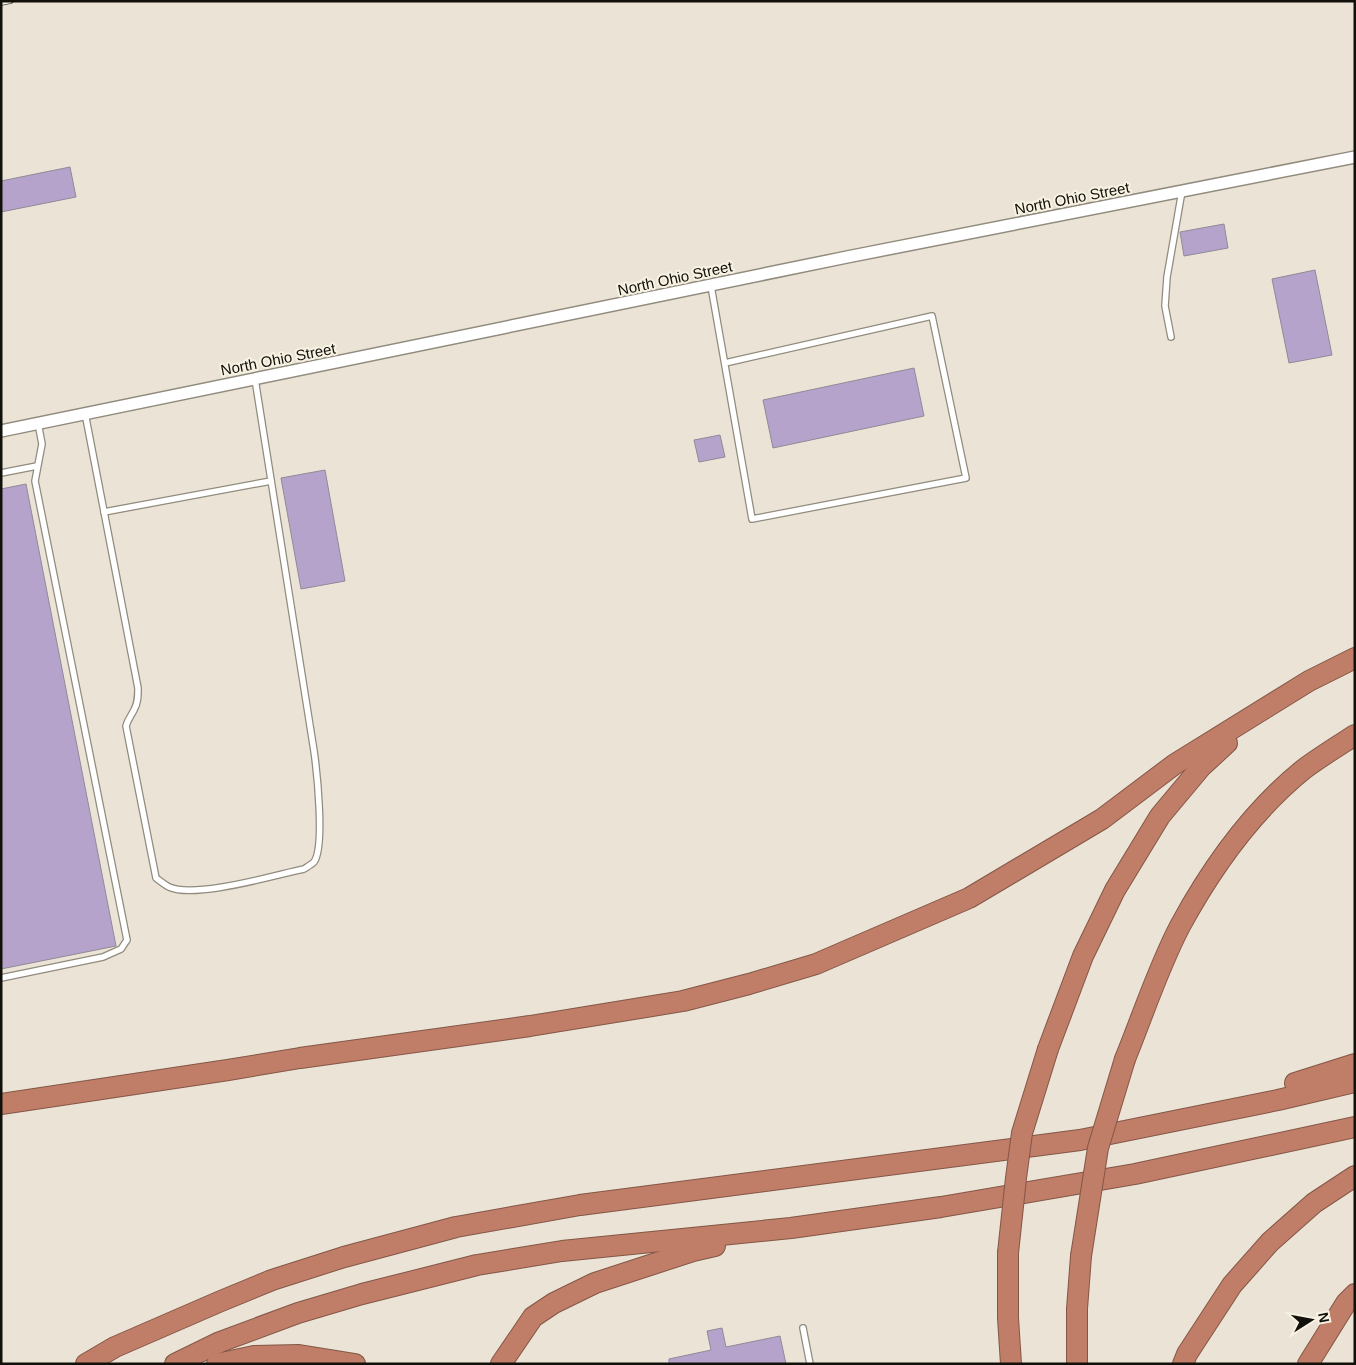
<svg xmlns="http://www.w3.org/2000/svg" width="1356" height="1365" viewBox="0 0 1356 1365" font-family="Arial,sans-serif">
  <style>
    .building { fill: #b5a3cc; stroke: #8f8a97 }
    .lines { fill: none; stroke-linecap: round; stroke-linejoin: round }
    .lane-casing { stroke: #918b7e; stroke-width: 8 }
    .street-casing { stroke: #918b7e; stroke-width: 14 }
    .highway-casing { stroke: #835747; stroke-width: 22 }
    .lane { stroke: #fff; stroke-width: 5.5 }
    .street { stroke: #fff; stroke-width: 11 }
    .highway { stroke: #c07d67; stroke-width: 20 }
    .rail-casing { stroke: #4d4a42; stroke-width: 5.5 }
    .rail { stroke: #f8f2e3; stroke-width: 4; stroke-dasharray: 11; stroke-linecap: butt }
    .highway-bridge-casing { stroke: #835747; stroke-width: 22; stroke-linecap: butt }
    .highway-bridge { stroke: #c07d67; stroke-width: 20 }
    .labels { text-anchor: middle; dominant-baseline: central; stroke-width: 4; stroke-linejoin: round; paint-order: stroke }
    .street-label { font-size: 15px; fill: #12100b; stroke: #f8f2e3 }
  </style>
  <rect width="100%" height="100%" fill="#ebe4d6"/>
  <g class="building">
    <path d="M 70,167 L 76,197 L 1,212 L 1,181 Z"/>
    <path d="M 1224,224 L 1228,248 L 1184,256 L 1180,232 Z"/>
    <path d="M 1315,270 L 1332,355 L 1289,363 L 1272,279 Z"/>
    <path d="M 914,368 L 924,416 L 773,448 L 763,400 Z"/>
    <path d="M 720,435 L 725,457 L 699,462 L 694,440 Z"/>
    <path d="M 325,470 L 345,581 L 301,589 L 281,478 Z"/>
    <path d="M 26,484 L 116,946 L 1,969 L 1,489 Z"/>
    <path d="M 722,1328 L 726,1347 L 780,1336 L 786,1364 L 669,1364 L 669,1359 L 711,1350 L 707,1331 Z"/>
  </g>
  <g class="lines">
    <g class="lane-casing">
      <g id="lane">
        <path d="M 711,286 L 752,519 L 966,478 L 932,316 L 725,363"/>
        <path d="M 1171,337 L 1165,306 L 1167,277 L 1182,191"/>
        <path d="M 85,413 L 138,688 C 138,696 138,703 134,710 C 131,716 128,719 126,726 L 156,878 C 160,881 165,885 169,887 C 195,899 275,875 304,869 C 307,867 312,864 314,862 C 325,847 317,772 314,751 L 255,379"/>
        <path d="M 1,473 L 37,466"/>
        <path d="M 104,512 L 271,481"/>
        <path d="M 1,978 L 103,957 L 121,949 L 127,940 L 35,481 L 42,444 L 38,423"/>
        <path d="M 803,1328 L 810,1364"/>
      </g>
    </g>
    <g class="street-casing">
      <path id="street" d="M 1,431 L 847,257 L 1355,157"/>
    </g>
    <g class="highway-casing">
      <g id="highway">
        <path d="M 1048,1049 L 1083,956 L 1115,890 L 1160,816 L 1201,767 L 1227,743"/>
        <path d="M 1125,1059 C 1143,1015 1158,968 1180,926 C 1212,867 1252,811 1304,769 C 1320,757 1338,746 1355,735"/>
        <path d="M 1295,1083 L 1355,1064"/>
        <path d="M 1,1104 L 228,1070 L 300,1058 L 530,1026 L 683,1001 L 749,984 L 816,964 L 969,898 L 1102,819 L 1175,764 L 1309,681 L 1355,658"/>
        <path d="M 1008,1253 L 1008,1318 L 1011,1364"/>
        <path d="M 86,1364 L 115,1347 L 221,1301 L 272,1280 L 344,1257 L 456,1227 L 580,1205 L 1080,1140 L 1278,1100 L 1355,1082"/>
        <path d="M 175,1364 L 220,1342 L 298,1313 L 362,1294 L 477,1265 L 562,1251 L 791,1228 L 941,1207 L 1135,1174 L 1355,1127"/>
        <path d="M 217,1364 L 254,1356 L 299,1355 L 355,1364"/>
        <path d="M 501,1364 L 533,1317 L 554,1303 L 595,1283 L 693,1251 L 715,1246"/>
        <path d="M 1077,1364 L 1077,1309 L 1081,1256"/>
        <path d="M 1183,1364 L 1187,1354 L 1232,1285 L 1270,1242 L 1314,1203 L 1355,1176"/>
        <path d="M 1308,1364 L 1346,1303 L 1355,1294"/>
      </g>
    </g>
    <use href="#lane" class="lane"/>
    <use href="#street" class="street"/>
    <use href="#highway" class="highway"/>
    <g class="rail-casing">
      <path id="rail" d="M 1,3 L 11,1"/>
    </g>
    <use href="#rail" class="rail"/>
    <g class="highway-bridge-casing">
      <g id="highway-bridge">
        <path d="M 1008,1253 L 1016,1178 L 1022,1133 L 1048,1049"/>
        <path d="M 1081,1256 L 1098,1148 L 1125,1059"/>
      </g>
    </g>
    <use href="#highway-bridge" class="highway-bridge"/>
  </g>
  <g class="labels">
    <g class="street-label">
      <text transform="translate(1072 198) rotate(-11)">North Ohio Street</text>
      <text transform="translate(675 278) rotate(-12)">North Ohio Street</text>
      <text transform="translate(278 359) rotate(-11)">North Ohio Street</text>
    </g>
  </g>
  <rect width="1356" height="1365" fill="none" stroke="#12100b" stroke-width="5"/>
  <g transform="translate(1311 1320) rotate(79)" stroke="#f8f2e3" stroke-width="4" paint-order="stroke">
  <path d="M0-4L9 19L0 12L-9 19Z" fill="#12100b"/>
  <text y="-8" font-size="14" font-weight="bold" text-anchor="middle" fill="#12100b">N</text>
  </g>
</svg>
